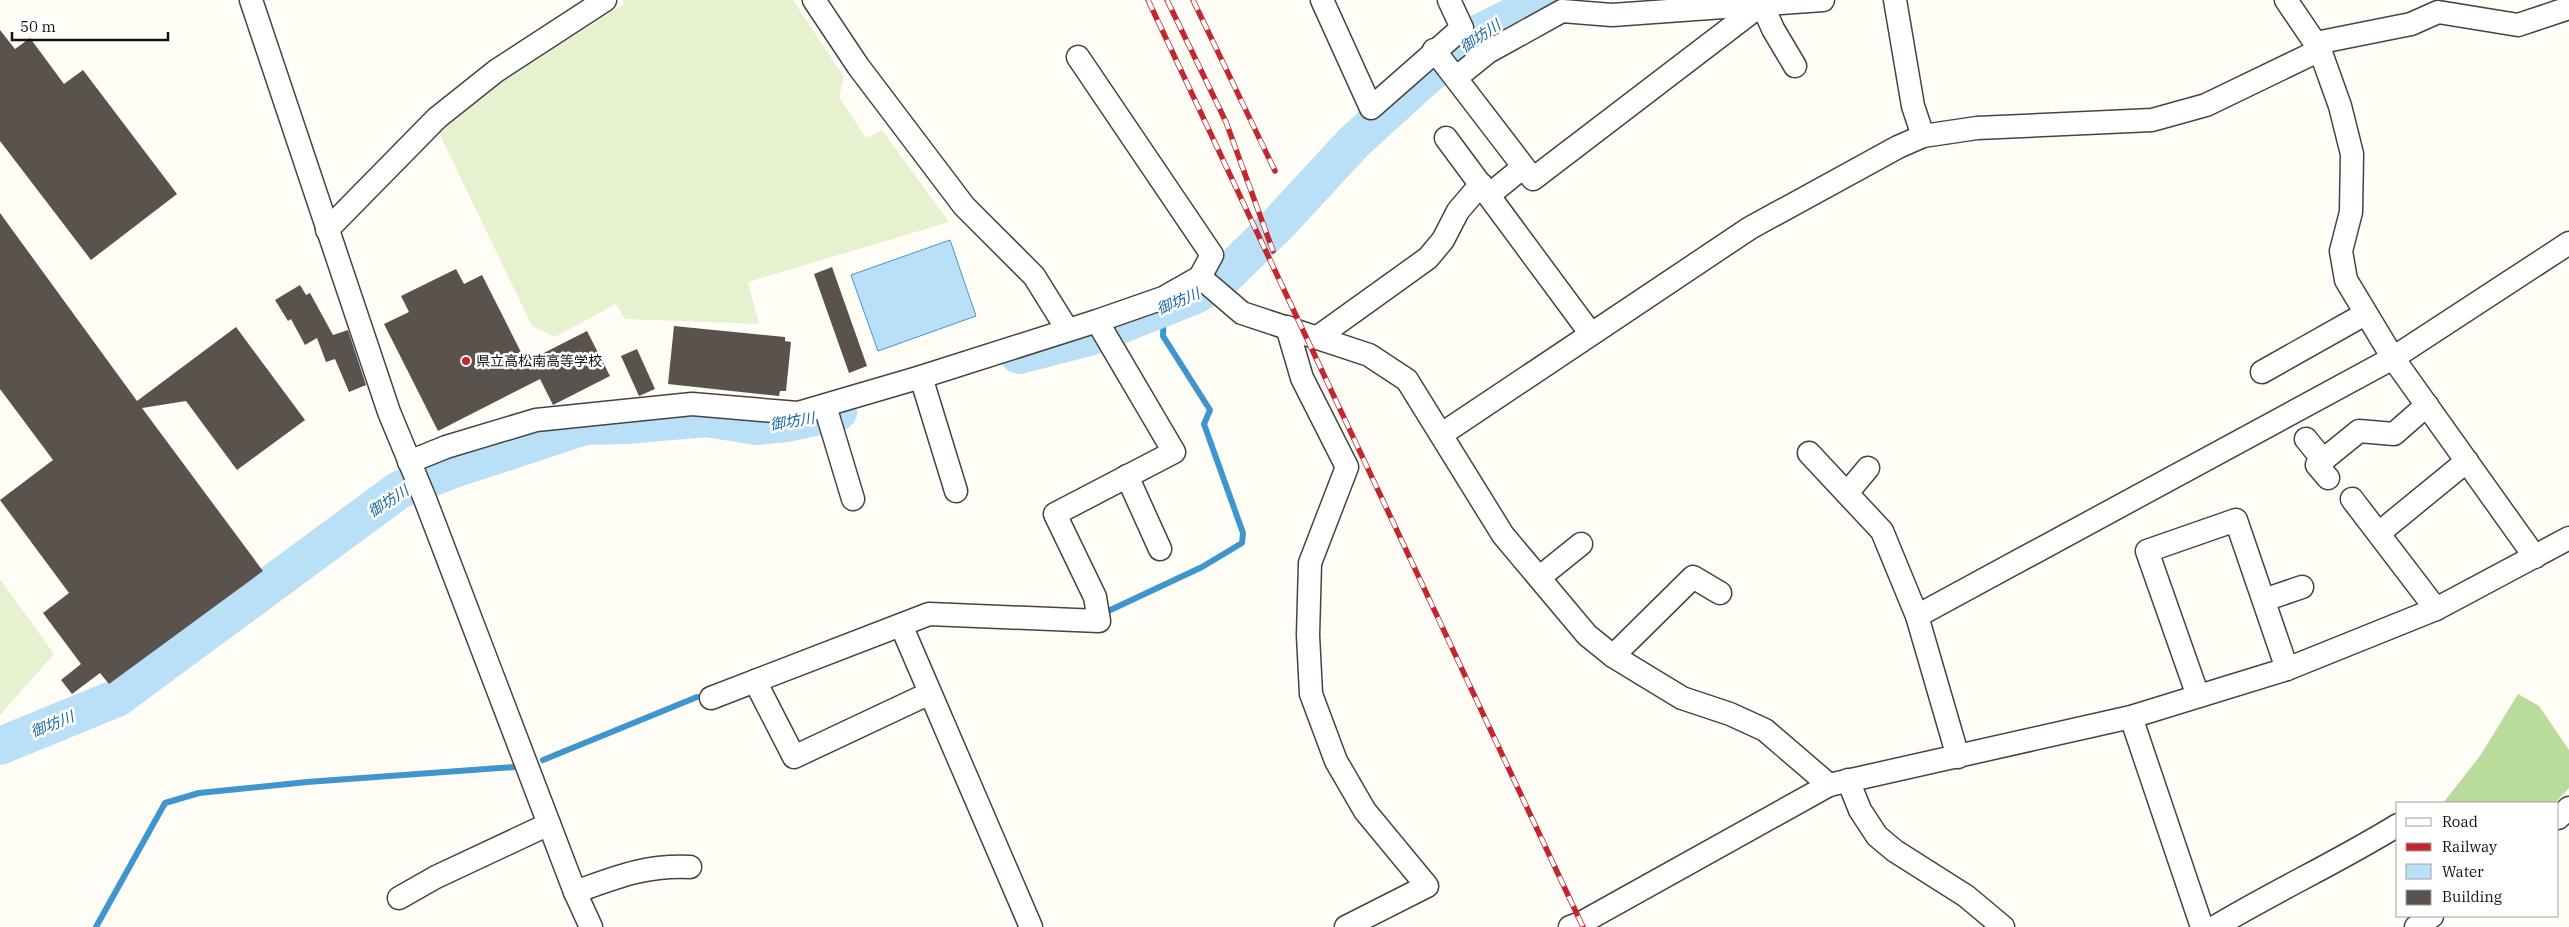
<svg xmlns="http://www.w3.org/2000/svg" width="2569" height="927" viewBox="0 0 2569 927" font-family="'IBM Plex Serif','Noto Sans JP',serif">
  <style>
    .forest { fill: #b9dc9c }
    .pitch { fill: #e6f2cf }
    .water { fill: #b9e0f7; stroke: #3f96cf }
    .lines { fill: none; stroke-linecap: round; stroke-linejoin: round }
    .stream { stroke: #3f96cf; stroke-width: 6 }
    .river { stroke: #b9e0f7; stroke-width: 38 }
    .building { fill: #5a524d }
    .street-casing { stroke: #444; stroke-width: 25 }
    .street { stroke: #fff; stroke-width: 22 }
    .rail-casing { stroke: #c4262e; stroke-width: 5.5 }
    .rail { stroke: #fff; stroke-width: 4; stroke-dasharray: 11; stroke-linecap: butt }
    .poi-dot { fill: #c4262e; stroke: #fff; stroke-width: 2 }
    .labels { text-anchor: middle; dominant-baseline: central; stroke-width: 5; stroke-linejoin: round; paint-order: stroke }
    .poi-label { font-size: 14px; fill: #111; stroke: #fff; text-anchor: start }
    .water-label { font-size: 15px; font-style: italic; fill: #1768a6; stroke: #fff }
  </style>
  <rect width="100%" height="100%" fill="#fffdf5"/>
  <path class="forest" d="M 2518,694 L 2539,706 L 2569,750 L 2569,788 L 2555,803 L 2443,803 L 2480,756 Z"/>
  <g class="pitch">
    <path d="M 623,0 L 793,0 L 844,77 L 839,97 L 866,138 L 882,130 L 949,222 L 748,282 L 759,324 L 625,319 L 616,304 L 555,337 L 532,326 L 439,133 L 508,77 L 624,4 Z"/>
    <path d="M 0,579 L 54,654 L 0,715 Z"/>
  </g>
  <path class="water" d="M 950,240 L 976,316 L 878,351 L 851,275 Z"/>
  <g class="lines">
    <g class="stream">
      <path d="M 1104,613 L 1202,567 L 1242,543 L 1243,533 L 1204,424 L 1210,410 L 1163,336 L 1164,308"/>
      <path d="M 543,760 L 697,697"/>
      <path d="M 96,927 L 165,803 L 199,793 L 307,782 L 515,767"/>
    </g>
    <g class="river">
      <path d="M 1019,355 L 1092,336 L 1195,295 L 1220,281 L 1279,223 L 1353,143 L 1423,79 L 1479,33 L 1528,9 L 1542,0"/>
      <path d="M 0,746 L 117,698 L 399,490 L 454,469 L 585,426 L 626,425 L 706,418 L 757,426 L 787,423 L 838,412"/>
    </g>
  </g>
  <g class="building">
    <path d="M 0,30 L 15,49 L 30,38 L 64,84 L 83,70 L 177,194 L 91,260 L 0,141 Z"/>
    <path d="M 0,213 L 137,401 L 236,327 L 305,420 L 237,470 L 186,401 L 142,408 L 263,571 L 109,684 L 100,673 L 72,694 L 61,680 L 81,664 L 43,613 L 69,593 L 0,500 L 53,460 L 0,389 Z"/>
    <path d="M 832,267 L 867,366 L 849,373 L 814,274 Z"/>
    <path d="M 456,269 L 464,284 L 482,275 L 526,362 L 587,331 L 610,376 L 553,405 L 540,379 L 438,431 L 384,324 L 409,312 L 401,296 Z"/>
    <path d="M 300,285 L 306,295 L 310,293 L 333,335 L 348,330 L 366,385 L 349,392 L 335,359 L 326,362 L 317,338 L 305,345 L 291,319 L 288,321 L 275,300 Z"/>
    <path d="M 674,326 L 785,337 L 785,341 L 791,342 L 786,391 L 780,391 L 779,396 L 668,384 Z"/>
    <path d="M 637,349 L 655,389 L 639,396 L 621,356 Z"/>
  </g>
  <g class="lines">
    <g class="street-casing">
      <g id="street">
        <path d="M 251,0 L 389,412 L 425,499 L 575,892 L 591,927"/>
        <path d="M 814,0 L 858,66 L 964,206 L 1034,276 L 1067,329"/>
        <path d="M 1322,0 L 1371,108 L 1462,28 L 1449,0"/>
        <path d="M 1895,0 L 1913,106 L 1923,136"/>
        <path d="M 2286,0 L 2320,50 L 2340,106 L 2352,154 L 2351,212 L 2341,251 L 2346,280 L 2393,358 L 2535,557"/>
        <path d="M 2316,43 L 2411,24 L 2438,12 L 2518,25 L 2569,8"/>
        <path d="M 1434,50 L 1533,179 L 1762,4 L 1773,29 L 1795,66"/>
        <path d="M 1457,77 L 1488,52 L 1562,11 L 1612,15 L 1823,0"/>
        <path d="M 1446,138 L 1591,334"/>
        <path d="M 1489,195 L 1522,168"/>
        <path d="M 327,230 L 437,118 L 496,71 L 605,0"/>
        <path d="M 1200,277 L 1242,313 L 1369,355 L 1407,380 L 1503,535 L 1587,635 L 1613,656 L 1682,698 L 1730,714 L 1765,730 L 1829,785"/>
        <path d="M 1287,327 L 1302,378 L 1347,467 L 1310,563 L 1308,635 L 1311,694 L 1336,761 L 1365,811 L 1427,886 L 1346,927"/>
        <path d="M 1318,337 L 1428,258 L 1443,240 L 1458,211 L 1481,184"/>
        <path d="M 2262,372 L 2365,314"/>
        <path d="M 921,377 L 956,491"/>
        <path d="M 825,406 L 853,499"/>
        <path d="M 1442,434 L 1750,228 L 1898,147 L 1923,136 L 1977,128 L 2152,120 L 2206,105 L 2320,50"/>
        <path d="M 2306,439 L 2323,460"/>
        <path d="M 1809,453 L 1882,531 L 1917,616 L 1958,757"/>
        <path d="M 409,462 L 446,447 L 536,420 L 692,404 L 798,413 L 921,377 L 1097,321 L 1163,298 L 1200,277 L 1212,255 L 1078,57"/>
        <path d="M 1127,476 L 1160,549"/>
        <path d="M 2328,478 L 2317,465 L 2359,431 L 2394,434 L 2427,405"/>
        <path d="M 1847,493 L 1868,468"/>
        <path d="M 2352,499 L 2436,609"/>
        <path d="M 2379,533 L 2467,461"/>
        <path d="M 1540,577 L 1581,544"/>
        <path d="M 2264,600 L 2302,587"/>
        <path d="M 1917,616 L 2393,358 L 2569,243"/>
        <path d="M 901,625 L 1031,927"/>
        <path d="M 1613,656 L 1693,577 L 1720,593"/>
        <path d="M 755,681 L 794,757 L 930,693"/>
        <path d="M 2198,696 L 2147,551 L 2236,520 L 2287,669"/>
        <path d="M 711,698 L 929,614 L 1099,621 L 1095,597 L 1055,514 L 1174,452 L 1097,321"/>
        <path d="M 2131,717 L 2202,927"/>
        <path d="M 1848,780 L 1860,810 L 1877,836 L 1895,851 L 1966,896 L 2003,927"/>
        <path d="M 2558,818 L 2569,808"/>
        <path d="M 575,892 C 617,877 645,865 690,867"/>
        <path d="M 399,898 L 436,877 L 549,824"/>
        <path d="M 1570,927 L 1581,923 L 1829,785 L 2131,717 L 2287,669 L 2436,609 L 2569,538"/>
        <path d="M 2215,927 C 2275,891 2338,862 2398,825"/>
        <path d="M 2416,927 L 2432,916"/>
      </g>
    </g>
    <use href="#street" class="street"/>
    <g class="rail-casing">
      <g id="rail">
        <path d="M 1148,0 L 1583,927"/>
        <path d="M 1167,0 L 1226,122 L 1273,251"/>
        <path d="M 1193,0 L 1275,171"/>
      </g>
    </g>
    <use href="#rail" class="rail"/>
  </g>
  <circle class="poi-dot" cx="466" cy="361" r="5"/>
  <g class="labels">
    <g class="poi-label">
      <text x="476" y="361">県立高松南高等学校</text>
    </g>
    <g class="water-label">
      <text transform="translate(1480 36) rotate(-34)">御坊川</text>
      <text transform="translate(1178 301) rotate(-23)">御坊川</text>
      <text transform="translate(792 421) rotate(-9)">御坊川</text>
      <text transform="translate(388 501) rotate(-33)">御坊川</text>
      <text transform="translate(52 724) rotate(-22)">御坊川</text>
    </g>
  </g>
  <rect x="2396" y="802" width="162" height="115" fill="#ffffff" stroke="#a0a0a0"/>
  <rect x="2406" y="818" width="25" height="8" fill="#ffffff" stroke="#a0a0a0"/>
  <text x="2442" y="827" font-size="15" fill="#111111">Road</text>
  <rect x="2406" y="843" width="25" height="8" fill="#c4262e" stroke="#a0a0a0"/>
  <text x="2442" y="852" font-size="15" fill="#111111">Railway</text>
  <rect x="2406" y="864" width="25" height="15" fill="#b9e0f7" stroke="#a0a0a0"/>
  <text x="2442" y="877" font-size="15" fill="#111111">Water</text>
  <rect x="2406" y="890" width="25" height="15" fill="#5a524d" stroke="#a0a0a0"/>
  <text x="2442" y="902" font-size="15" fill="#111111">Building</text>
  <path d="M12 32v8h156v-8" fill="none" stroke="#111111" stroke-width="2.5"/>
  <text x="20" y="32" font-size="15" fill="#111111" stroke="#ffffff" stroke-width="4" paint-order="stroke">50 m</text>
</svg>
